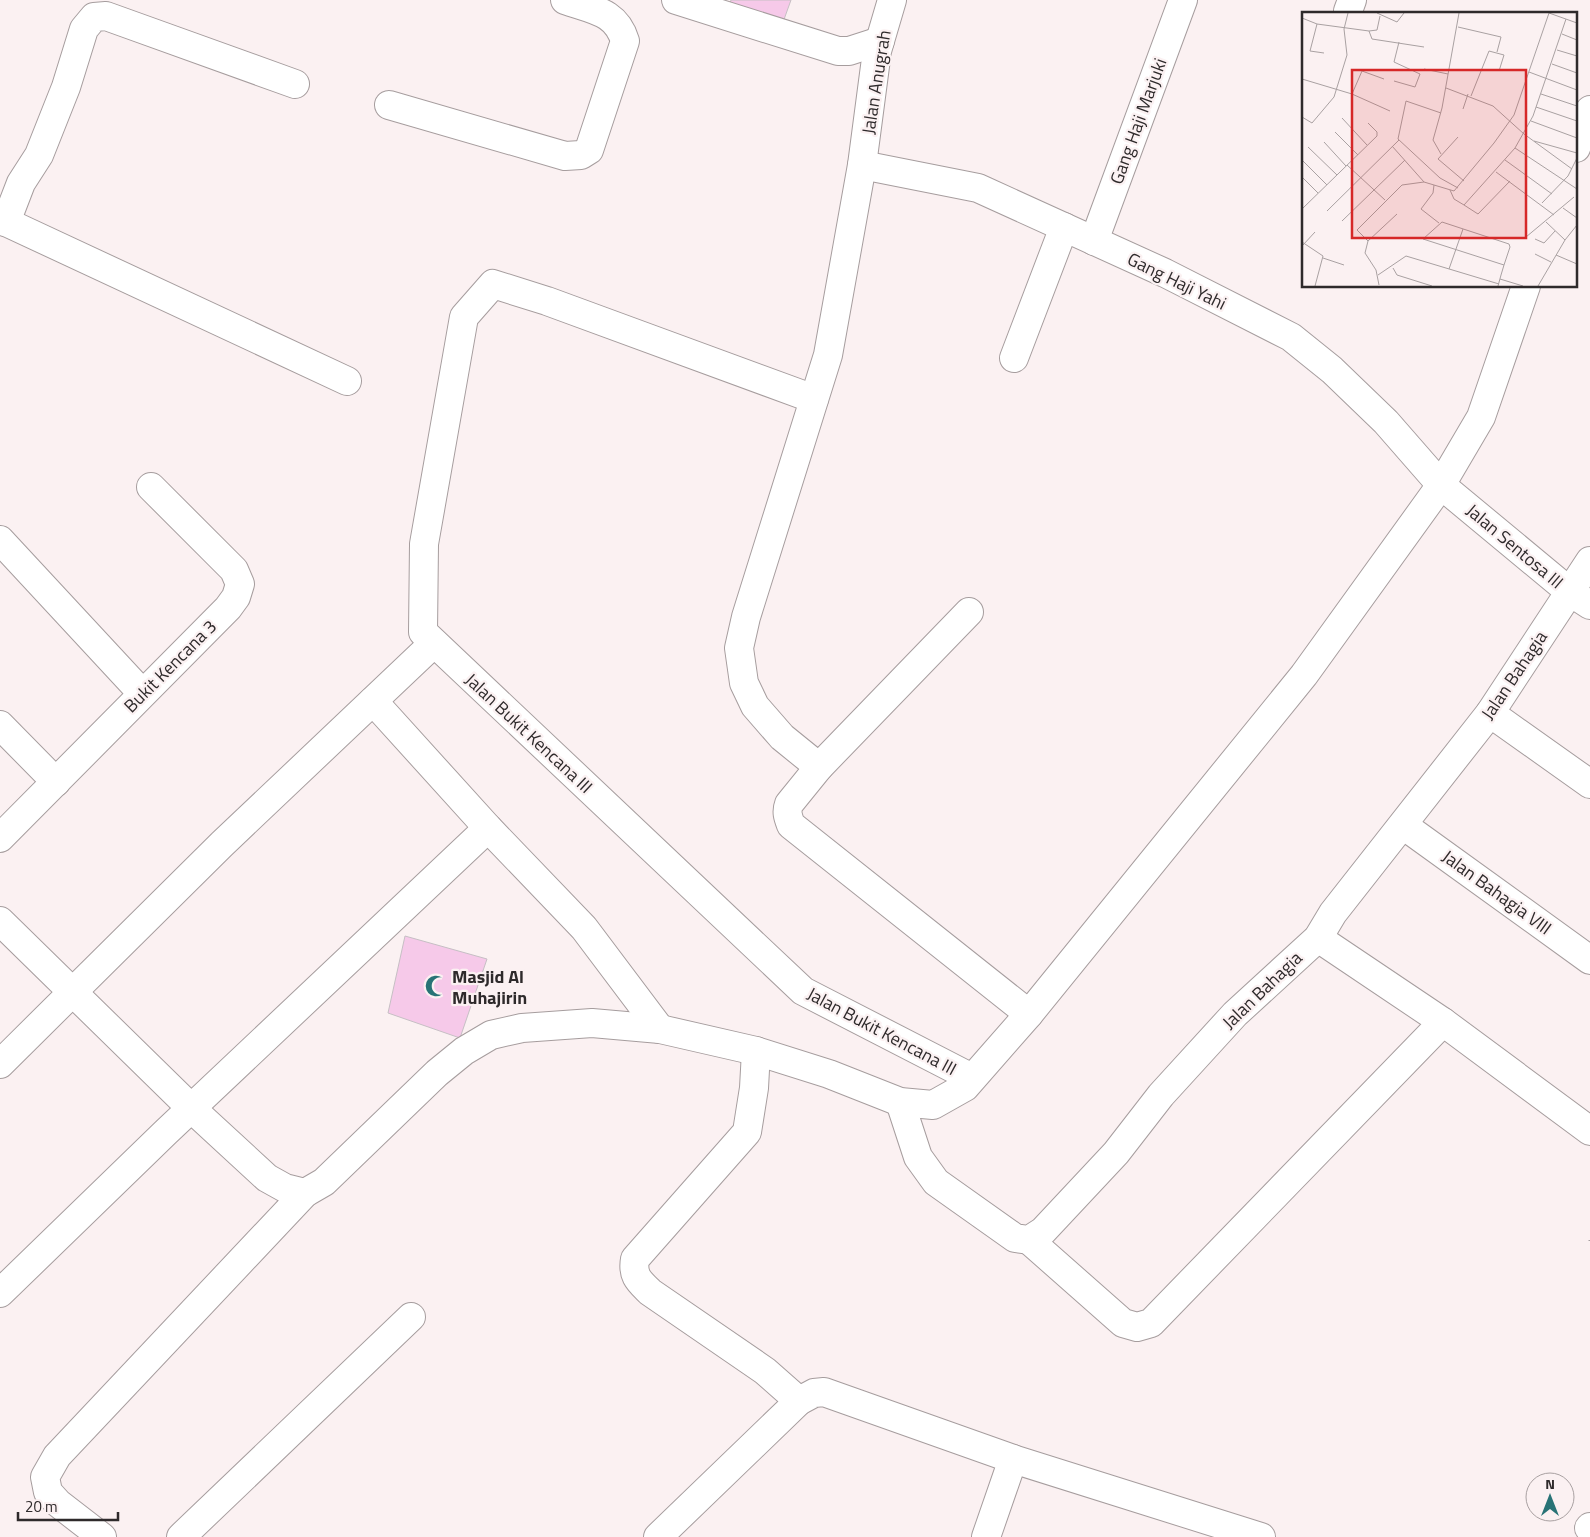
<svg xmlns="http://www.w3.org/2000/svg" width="1590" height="1537" viewBox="0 0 1590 1537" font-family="'Titillium Web',sans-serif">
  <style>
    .building { fill: #f6c9e9; stroke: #c6bfc4 }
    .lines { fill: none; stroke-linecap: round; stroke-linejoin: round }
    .street-casing { stroke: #a69d9e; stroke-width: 30 }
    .path { stroke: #a7a0a1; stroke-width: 3; stroke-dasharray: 4 2.5; stroke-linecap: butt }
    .street { stroke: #fff; stroke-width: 28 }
    .labels { text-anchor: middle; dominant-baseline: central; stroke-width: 4.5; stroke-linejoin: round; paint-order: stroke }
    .street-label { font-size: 18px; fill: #2e2a2b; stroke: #fbf1f2 }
    .poi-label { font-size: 18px; font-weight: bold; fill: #2e2a2b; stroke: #fbf1f2; text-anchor: start }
    .inset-road { fill: none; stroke: #a9a1a2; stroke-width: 1 }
    .view { fill: #d62828; fill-opacity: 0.15; stroke: #d62828; stroke-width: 2.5 }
    .inset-edge { fill: none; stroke: #2e2a2b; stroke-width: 2.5 }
  </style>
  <rect width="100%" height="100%" fill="#fbf1f2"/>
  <g class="building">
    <path d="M 731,0 L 791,0 L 782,25 L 728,8 Z"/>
    <path d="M 405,936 L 487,959 L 460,1038 L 388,1013 Z"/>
  </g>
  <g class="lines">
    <g class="street-casing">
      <g id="street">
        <path d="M 676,0 L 838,51 L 849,51 L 880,41"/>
        <path d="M 1348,11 L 1352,0"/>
        <path d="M 389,105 L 565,156 L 581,155 L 589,150 L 625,41 C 616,11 593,10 565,0"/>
        <path d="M 1576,148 L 1590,110"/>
        <path d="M 862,165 L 978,188 L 1165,273 L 1291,337 L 1332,370 L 1386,422 L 1441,485 L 1570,592 L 1590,605"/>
        <path d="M 0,221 L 6,222 L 21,183 L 39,155 L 66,87 L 84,29 L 94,17 L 106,16 L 295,84"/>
        <path d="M 6,222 L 347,381"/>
        <path d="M 1094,241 L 1183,0"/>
        <path d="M 1014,358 L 1064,227"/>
        <path d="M 814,399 L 547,301 L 493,284 L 464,317 L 424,544 L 423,632 L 803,991 L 972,1078"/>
        <path d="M 0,540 L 142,693"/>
        <path d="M 969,612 L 819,767 L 789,804 C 786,812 788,817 791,825 L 1029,1014"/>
        <path d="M 373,701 L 488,828 L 584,928 L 660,1029"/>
        <path d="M 1490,713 L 1590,784"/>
        <path d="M 0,725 L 56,782"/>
        <path d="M 819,767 L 782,737 L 755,706 L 744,683 L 739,648 L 746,617 L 828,355 L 862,165 L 877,51 L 892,0"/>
        <path d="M 1403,825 L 1590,960"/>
        <path d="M 0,838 L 228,608 L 236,597 L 240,584 L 234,570 L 151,487"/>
        <path d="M 0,921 L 191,1108 L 267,1178 L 285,1188 L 305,1193"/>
        <path d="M 1318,938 L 1443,1022 L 1590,1131"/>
        <path d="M 756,1051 L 754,1088 L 747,1132 L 635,1259 C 632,1276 639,1281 650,1292 L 765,1371 L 799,1401"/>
        <path d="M 0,1064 L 222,844 L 434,643"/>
        <path d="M 900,1102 L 918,1157 L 936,1182 L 1015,1238 L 1029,1240 L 1043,1231 L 1116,1153 L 1161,1095 L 1235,1014 L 1318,938 L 1333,913 L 1490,713 L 1590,561"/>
        <path d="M 1029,1240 L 1123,1323 L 1137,1327 L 1151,1323 L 1443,1022"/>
        <path d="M 0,1293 L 166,1132 L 488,828"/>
        <path d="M 1589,1528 L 1590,1527"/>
        <path d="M 102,1537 L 58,1503 L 48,1492 L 45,1477 L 57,1456 L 305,1193 L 324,1182 L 437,1073 L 464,1051 L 491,1035 L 522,1028 L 592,1023 L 660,1029 L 756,1051 L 829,1074 L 900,1102 L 933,1105 L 965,1087 L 1029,1014 L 1304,675 L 1441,485 L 1481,417 L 1526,286"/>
        <path d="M 181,1537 L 411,1317"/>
        <path d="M 658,1537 L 799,1401 L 814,1393 L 824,1392 L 1013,1459 L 1261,1537"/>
        <path d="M 986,1537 L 1013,1459"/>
      </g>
    </g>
    <path class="path" d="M 1590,1241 L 1590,1240"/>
    <use href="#street" class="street"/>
  </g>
  <defs>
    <g id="mosque-bare" transform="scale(1.725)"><path d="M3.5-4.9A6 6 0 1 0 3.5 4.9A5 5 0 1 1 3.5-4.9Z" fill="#287376" stroke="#fbf1f2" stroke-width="2.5" paint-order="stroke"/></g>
  </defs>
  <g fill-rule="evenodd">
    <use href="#mosque-bare" x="436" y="986"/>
  </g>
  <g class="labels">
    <g class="street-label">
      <text transform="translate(876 82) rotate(-81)">Jalan Anugrah</text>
      <text transform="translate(1138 121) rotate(-70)">Gang Haji Marjuki</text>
      <text transform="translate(1177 281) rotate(26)">Gang Haji Yahi</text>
      <text transform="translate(1515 546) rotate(40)">Jalan Sentosa III</text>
      <text transform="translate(170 666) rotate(-45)">Bukit Kencana 3</text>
      <text transform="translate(1514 675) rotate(-56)">Jalan Bahagia</text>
      <text transform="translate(529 733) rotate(43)">Jalan Bukit Kencana III</text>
      <text transform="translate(1497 892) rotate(36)">Jalan Bahagia VIII</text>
      <text transform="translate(1262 990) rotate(-44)">Jalan Bahagia</text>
      <text transform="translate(882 1031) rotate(28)">Jalan Bukit Kencana III</text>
    </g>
    <g class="poi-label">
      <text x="452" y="976">Masjid Al<tspan x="452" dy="21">Muhajirin</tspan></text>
    </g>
  </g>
  <g transform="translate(1302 12)">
    <rect width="275" height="275" fill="#fbf1f2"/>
    <path class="inset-road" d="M 75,1 L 95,10 L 102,1M 247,1 L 275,11M 0,6 L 15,12 L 67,19 L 75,18 L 78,4M 15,12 L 8,39 L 22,41M 156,15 L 199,25 L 195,40M 67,19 L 70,27 L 122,35M 260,22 L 275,28M 255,38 L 275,44M 250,52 L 275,61M 122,57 L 146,62M 227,60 L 275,78M 0,67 L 50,82 L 60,59 L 82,67M 92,69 L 113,75 L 118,62 L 92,50 L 97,30M 144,76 L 191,94 L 222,122 L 270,157M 50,82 L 88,99M 239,82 L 275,94M 169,84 L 187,39 L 202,43 L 197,59M 234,95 L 275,109M 161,97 L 166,82M 139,101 L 104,89 L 96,127 L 138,166 L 156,176M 0,105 L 10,111 L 32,85 L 45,43 L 42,17 L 46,1M 40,106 L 65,133M 229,109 L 275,126M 33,120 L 56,143M 156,125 L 136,147 L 162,169M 232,129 L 275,141M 22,130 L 44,154M 90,134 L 122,170M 6,135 L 35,163M 213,136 L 275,177M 139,142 L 131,128 L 140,96 L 157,1M 0,148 L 25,173M 203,148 L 250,182M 45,153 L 83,188M 194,160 L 252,203M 0,165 L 16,181M 132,173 L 131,181 L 119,197 L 137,211M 148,178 L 152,187 L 162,193 L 213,136 L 231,104 L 264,7M 240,191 L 266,164 L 275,146M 162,193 L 176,202 L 208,169M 261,196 L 275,206M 0,197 L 75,124 L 75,120 L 66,111M 25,199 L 97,128M 40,209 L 103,148M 224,225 L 272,185M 233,227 L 242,231 L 253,219M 263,228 L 275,213M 66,229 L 55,218 L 100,173 L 122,170 L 152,179 L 192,131 L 212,103 L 247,1M 0,230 L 21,244 L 13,274M 1,233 L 13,220M 233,242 L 249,250M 254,243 L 275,252M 21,246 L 42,253M 91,256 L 95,263 L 130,274M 147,257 L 161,217M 76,263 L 104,244 L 197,272M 198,267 L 221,274M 77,273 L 74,258 L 63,241 L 66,229 L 95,202M 196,274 L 199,263 L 202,253 L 208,235 L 207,232 L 140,210 L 121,227 L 202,253M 236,274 L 263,228 L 244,210"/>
    <path class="view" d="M 50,58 L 224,58 L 224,226 L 50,226 Z"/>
    <rect width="275" height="275" class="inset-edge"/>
  </g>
  <g transform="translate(1550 1497)"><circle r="24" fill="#fbf1f2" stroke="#a9a1a2"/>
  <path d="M0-4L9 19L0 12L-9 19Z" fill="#287376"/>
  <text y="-8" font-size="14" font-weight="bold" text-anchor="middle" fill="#2e2a2b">N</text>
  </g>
  <path d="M18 1512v8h100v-8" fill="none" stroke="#2e2a2b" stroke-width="2.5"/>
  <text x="25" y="1512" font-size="15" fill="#2e2a2b" stroke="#fbf1f2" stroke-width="4" paint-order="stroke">20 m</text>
</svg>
